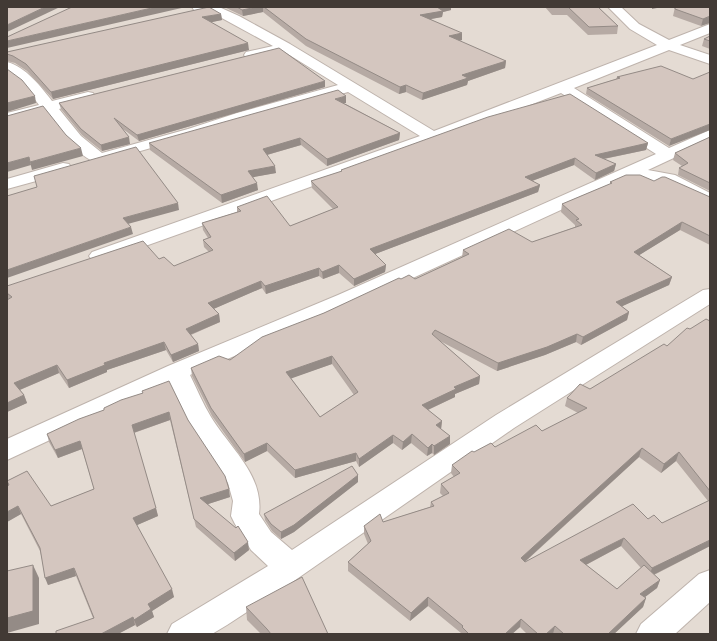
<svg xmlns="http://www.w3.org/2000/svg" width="717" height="641" viewBox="0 0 717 641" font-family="'Fira Sans',sans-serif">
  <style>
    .residential { fill: #e4dbd3 }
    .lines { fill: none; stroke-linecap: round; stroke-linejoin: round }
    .minor-casing { stroke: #beb3ac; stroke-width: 2 }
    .minor { fill: #fff; fill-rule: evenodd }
    .wall { fill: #b6aaa4; fill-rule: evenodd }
    .shaded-wall { fill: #948b86 }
    .building { fill: #d4c6bf; stroke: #948b86; fill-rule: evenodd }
  </style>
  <rect width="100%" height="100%" fill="#f0eae5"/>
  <rect class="residential" x="7" y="7" width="703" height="627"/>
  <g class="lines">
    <g class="minor-casing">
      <g id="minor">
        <path d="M 192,7 L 219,7 L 239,16 L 290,44 L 434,131 L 657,45 L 630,29 L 608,7 L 621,7 L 639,24 L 669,40 L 710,24 L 710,33 L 680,45 L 710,55 L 710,64 L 669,50 L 574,88 L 669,148 L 710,130 L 710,141 L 648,170 L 675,175 L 710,193 L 710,205 L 664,183 L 648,180 L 624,181 L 354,305 L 190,375 C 197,389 203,404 211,417 C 230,448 264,475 259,514 L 271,532 L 292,550 L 496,415 L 703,290 L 710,289 L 710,304 L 514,428 L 291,583 L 227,625 L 212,634 L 167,634 L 172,624 L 268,566 L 251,550 L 235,524 L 231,516 L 233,501 L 228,483 L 191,427 L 170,384 L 7,460 L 7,439 L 168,366 L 338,295 L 656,154 L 561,93 C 411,151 259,206 106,260 L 99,262 L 92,260 L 89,256 L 92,252 L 420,136 L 348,92 L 98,163 C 78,158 58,128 46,112 L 7,123 L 7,113 L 39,105 L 25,86 L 7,73 L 7,62 C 26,67 41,87 52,101 L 88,92 L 93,93 L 95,96 L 93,99 L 59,109 L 81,136 L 102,153 L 188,129 L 237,113 L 338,85 L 283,51 L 251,59 L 246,58 L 244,55 L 246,52 L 273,46 L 209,11 L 194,10 Z"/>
        <path d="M 63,163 L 69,164 L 72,168 L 69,172 L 7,189 L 7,179 Z"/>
        <path d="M 710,570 L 710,602 L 675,634 L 636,634 L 641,624 L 699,574 Z"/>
      </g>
    </g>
    <use href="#minor" class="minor"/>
  </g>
  <g class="wall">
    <path d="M 224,7 L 451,7 L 451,10 L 443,12 L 442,17 L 431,19 L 462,40 L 459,41 L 506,61 L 505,68 L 468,81 L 467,85 L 422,100 L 406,92 L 399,94 L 306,46 L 263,12 L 243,16 Z"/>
    <path d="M 545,7 L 598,7 L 618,26 L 617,34 L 588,35 L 567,15 L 552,15 Z"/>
    <path d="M 675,7 L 710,7 L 701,26 L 673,16 Z"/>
    <path d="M 221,14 L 222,20 L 211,22 L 249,50 L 53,99 L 27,71 L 15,63 L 7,61 L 7,52 Z"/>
    <path d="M 710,36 L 710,49 L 702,46 L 704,39 Z"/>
    <path d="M 617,77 L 693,79 L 669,146 L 586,94 L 587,88 L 616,79 Z"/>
    <path d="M 325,87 L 139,141 L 123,129 L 130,144 L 102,151 L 82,135 L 61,109 L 59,103 Z"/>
    <path d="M 344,103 L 400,133 L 399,140 L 327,166 L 301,145 L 267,155 L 276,173 L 253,177 L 258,190 L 222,203 L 150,150 L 149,143 L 346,103 Z"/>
    <path d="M 710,137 L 710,191 L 678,175 L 679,168 L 682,166 L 673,160 L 675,153 Z"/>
    <path d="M 648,143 L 646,150 L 604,159 L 616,164 L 614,171 L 595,180 L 574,165 L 532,181 L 540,185 L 538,192 L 375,254 L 386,265 L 385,272 L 354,286 L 339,273 L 323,279 L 319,276 L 266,294 L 262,288 L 213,309 L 219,314 L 220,322 L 191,335 L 198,344 L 199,351 L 173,362 L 166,350 L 107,370 L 107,372 L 69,388 L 59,373 L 20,390 L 24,395 L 27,403 L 7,412 L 7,300 L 8,299 L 7,299 L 7,286 L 159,259 L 174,266 L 209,252 L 204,247 L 203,240 L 208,238 L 203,230 L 202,223 L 237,212 L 237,207 L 290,226 L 333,209 L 312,188 L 311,181 L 341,172 L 341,170 Z"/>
    <path d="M 654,181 L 710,197 L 710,245 L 680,230 L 639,255 L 672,277 L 669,285 L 622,306 L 629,312 L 627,320 L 581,345 L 576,342 L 545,355 L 497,371 L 440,341 L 480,376 L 479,384 L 455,394 L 455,397 L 428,410 L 442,421 L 441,429 L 450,436 L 450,444 L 434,455 L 432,453 L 427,456 L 411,443 L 402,450 L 393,443 L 359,467 L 356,461 L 295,478 L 267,451 L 245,462 L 212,416 L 192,376 L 191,368 L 230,360 L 324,313 L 401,279 L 415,279 L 462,257 L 463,250 L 532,242 L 575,227 L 575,225 L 561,212 L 562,204 L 610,184 L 610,182 ZM 332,364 L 354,395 L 320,417 L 291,378 Z"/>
    <path d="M 710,321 L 710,546 L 654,575 L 660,580 L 657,588 L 645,597 L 646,598 L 643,607 L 614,634 L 527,634 L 520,627 L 512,634 L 461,634 L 461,633 L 428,606 L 410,621 L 348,571 L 348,562 L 368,544 L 364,534 L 364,526 L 383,522 L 430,507 L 431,502 L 443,496 L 440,493 L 441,484 L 454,477 L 451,473 L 452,465 L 474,452 L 495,447 L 542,431 L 578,413 L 565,406 L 567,398 L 590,389 L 667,346 L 690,329 ZM 639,457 L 661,473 L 676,461 L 708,501 L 662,523 L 525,562 ZM 621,546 L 641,568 L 617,589 L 586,565 Z"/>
    <path d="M 142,391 L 188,420 L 230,497 L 208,504 L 249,550 L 235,561 L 196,527 L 170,420 L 134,433 L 158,516 L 137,525 L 174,597 L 152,611 L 154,617 L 137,627 L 135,625 L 118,634 L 56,634 L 93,618 L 76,576 L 48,585 L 40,551 L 21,514 L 7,522 L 7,486 L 9,486 L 7,481 L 51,506 L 94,489 L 82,449 L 58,458 L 49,442 L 47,434 L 104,410 L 143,393 Z"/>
    <path d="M 358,482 L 294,532 L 281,539 L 272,531 L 265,520 L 264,514 Z"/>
    <path d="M 246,607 L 328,634 L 261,634 L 247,620 Z"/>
  </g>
  <g class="shaded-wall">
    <path d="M 45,7 L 60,7 L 7,32 L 7,25 Z"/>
    <path d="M 156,7 L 186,7 L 7,48 L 7,41 Z"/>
    <path d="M 257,7 L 263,7 L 263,12 L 243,16 L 242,10 Z"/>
    <path d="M 437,7 L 451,7 L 451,10 L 443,12 L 442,17 L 420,21 L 420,15 Z"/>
    <path d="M 652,7 L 662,7 L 652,9 Z"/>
    <path d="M 221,14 L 222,20 L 203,24 L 202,17 Z"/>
    <path d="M 710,16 L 710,23 L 701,26 L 703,19 Z"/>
    <path d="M 462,33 L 462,40 L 449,43 L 449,36 Z"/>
    <path d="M 248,43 L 249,50 L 53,99 L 51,92 Z"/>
    <path d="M 506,61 L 505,68 L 468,81 L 467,85 L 422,100 L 423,93 L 462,75 Z"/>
    <path d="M 325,81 L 325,87 L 139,141 L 137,135 Z"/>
    <path d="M 406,85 L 406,92 L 399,94 L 400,87 Z"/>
    <path d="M 35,96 L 36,103 L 7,112 L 7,103 Z"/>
    <path d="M 346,96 L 346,103 L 335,105 L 335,99 Z"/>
    <path d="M 710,124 L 710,130 L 669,146 L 671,139 Z"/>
    <path d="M 400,133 L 399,140 L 327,166 L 327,159 Z"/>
    <path d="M 129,137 L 130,144 L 102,151 L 101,145 Z"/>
    <path d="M 300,138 L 301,145 L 263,156 L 263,149 Z"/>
    <path d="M 648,143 L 646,150 L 593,161 L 595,155 Z"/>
    <path d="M 81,148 L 83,156 L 32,170 L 30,162 Z"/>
    <path d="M 29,157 L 31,165 L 7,172 L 7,163 Z"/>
    <path d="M 575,158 L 574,165 L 524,184 L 525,177 Z"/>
    <path d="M 616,164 L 614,171 L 595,180 L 596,173 Z"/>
    <path d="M 275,166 L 276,173 L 249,178 L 248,171 Z"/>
    <path d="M 257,183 L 258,190 L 222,203 L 221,195 Z"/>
    <path d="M 540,185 L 538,192 L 370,256 L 370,249 Z"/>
    <path d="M 178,203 L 179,210 L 124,225 L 123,218 Z"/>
    <path d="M 682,222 L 680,230 L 633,259 L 634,252 Z"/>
    <path d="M 131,227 L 133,234 L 7,278 L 7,270 Z"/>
    <path d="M 339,265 L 339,273 L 323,279 L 322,272 Z"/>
    <path d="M 386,265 L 385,272 L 354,286 L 354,279 Z"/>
    <path d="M 319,268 L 319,276 L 266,294 L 265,286 Z"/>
    <path d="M 672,277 L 669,285 L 614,310 L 616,302 Z"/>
    <path d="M 261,281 L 262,288 L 209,311 L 208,303 Z"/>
    <path d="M 629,312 L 627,320 L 581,345 L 583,337 Z"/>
    <path d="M 219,314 L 220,322 L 187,336 L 186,329 Z"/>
    <path d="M 577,334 L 576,342 L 545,355 L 497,371 L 498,363 Z"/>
    <path d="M 164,342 L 166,350 L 107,370 L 107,372 L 69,388 L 67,380 L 104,363 Z"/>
    <path d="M 198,344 L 199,351 L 173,362 L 171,355 Z"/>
    <path d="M 332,356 L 332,364 L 287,380 L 286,372 Z"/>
    <path d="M 57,365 L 59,373 L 17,391 L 14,383 Z"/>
    <path d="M 480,376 L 479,384 L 455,394 L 455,397 L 421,413 L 422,405 L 454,387 Z"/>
    <path d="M 24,395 L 27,403 L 7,412 L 7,403 Z"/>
    <path d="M 169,412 L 170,420 L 133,433 L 132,425 Z"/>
    <path d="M 442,421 L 441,429 L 436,425 Z"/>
    <path d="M 412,434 L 411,443 L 402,450 L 403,442 Z"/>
    <path d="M 393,435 L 393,443 L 359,467 L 359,459 Z"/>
    <path d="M 450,436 L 450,444 L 434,455 L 434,446 Z"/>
    <path d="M 80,441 L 82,449 L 58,458 L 55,450 Z"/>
    <path d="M 267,443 L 267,451 L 245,462 L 244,454 Z"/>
    <path d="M 432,444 L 432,453 L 427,456 L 428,448 Z"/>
    <path d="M 642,448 L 639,457 L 520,566 L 521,558 Z"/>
    <path d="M 679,452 L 676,461 L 661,473 L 664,464 Z"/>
    <path d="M 356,453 L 356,461 L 295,478 L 295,470 Z"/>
    <path d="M 358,475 L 358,482 L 294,532 L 281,539 L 281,532 Z"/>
    <path d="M 229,489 L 230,497 L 202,506 L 200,498 Z"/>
    <path d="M 18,506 L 21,514 L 7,522 L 7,512 Z"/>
    <path d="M 156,508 L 158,516 L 135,526 L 133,518 Z"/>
    <path d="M 624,538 L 621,546 L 578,569 L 580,560 Z"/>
    <path d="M 710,540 L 710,546 L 649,577 L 652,568 Z"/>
    <path d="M 248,542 L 249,550 L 235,561 L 234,553 Z"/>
    <path d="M 33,565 L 39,578 L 39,624 L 7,633 L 7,618 Z"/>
    <path d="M 74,568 L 76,576 L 48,585 L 45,578 Z"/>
    <path d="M 660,580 L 657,588 L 637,603 L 640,594 Z"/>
    <path d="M 172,589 L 174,597 L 152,611 L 154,617 L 137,627 L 134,620 L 148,604 Z"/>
    <path d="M 428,597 L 428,606 L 410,621 L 411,613 Z"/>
    <path d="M 646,598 L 643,607 L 614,634 L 608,634 Z"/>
    <path d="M 133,617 L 135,625 L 118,634 L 101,634 Z"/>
    <path d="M 521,619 L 520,627 L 512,634 L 505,634 Z"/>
    <path d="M 555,626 L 553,634 L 546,634 Z"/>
  </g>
  <g class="building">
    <path d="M 7,7 L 45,7 L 7,25 Z"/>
    <path d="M 72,7 L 156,7 L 7,41 L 7,37 Z"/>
    <path d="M 209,7 L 221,14 L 202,17 L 248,43 L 51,92 L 26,64 L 13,56 L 7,54 L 7,52 Z"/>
    <path d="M 237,7 L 257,7 L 242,10 Z"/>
    <path d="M 264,7 L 437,7 L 443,11 L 420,15 L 462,33 L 449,36 L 506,61 L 462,75 L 468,78 L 423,93 L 406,85 L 400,87 L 306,39 Z"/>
    <path d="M 568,7 L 598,7 L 618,26 L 589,27 Z"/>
    <path d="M 675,7 L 710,7 L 710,16 L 703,19 L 675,9 Z"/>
    <path d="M 710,36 L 710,41 L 704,39 Z"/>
    <path d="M 279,48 L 325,81 L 137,135 L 114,118 L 129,137 L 101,145 L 81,129 L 59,103 Z"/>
    <path d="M 661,66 L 693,79 L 710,72 L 710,124 L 671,139 L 587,88 L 620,78 L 617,77 Z"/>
    <path d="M 7,69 L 22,80 L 35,96 L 7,103 Z"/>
    <path d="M 338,90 L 346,96 L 335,99 L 400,133 L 327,159 L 300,138 L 263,149 L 275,166 L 248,171 L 257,183 L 221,195 L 149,143 Z"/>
    <path d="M 570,94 L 648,143 L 595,155 L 616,164 L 596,173 L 575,158 L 525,177 L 540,185 L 370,249 L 386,265 L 354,279 L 339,265 L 322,272 L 319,268 L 265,286 L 261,281 L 208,303 L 219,314 L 186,329 L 198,344 L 171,355 L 164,342 L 104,363 L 105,365 L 67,380 L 57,365 L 14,383 L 24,395 L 7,403 L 7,300 L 12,297 L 7,293 L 7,286 L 143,241 L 159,259 L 164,257 L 174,266 L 213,250 L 203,240 L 211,237 L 202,223 L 241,211 L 237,207 L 267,196 L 290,226 L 338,207 L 311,181 L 342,171 L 341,170 L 488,117 Z"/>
    <path d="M 43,106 L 66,135 L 81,148 L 30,162 L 29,157 L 7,163 L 7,116 Z"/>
    <path d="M 710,137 L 710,183 L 679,168 L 688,163 L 675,153 Z"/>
    <path d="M 136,147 L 178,203 L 123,218 L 131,227 L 7,270 L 7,196 L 37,187 L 34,176 Z"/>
    <path d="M 626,175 L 640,175 L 654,181 L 662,177 L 665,177 L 710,197 L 710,236 L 682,222 L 634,252 L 672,277 L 616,302 L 629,312 L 583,337 L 577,334 L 547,347 L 498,363 L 435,330 L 432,334 L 480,376 L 454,387 L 456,389 L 422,405 L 442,421 L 436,425 L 450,436 L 434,446 L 432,444 L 428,448 L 412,434 L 403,442 L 393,435 L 359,459 L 356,453 L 295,470 L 267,443 L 244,454 L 211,408 L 191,368 L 219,356 L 230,360 L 262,337 L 324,313 L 399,278 L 401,279 L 409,275 L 415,279 L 469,254 L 463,250 L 509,229 L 532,242 L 582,225 L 576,220 L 579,219 L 562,204 L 612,183 L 610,182 ZM 332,356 L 358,392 L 320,417 L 286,372 Z"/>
    <path d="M 706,319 L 710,321 L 710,491 L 679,452 L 664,464 L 642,448 L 521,558 L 525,562 L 633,504 L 648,519 L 654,515 L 662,523 L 710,500 L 710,540 L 652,568 L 624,538 L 580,560 L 617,589 L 644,565 L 660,580 L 640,594 L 646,598 L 608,634 L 564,634 L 555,626 L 546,634 L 538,634 L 521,619 L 505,634 L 469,634 L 462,627 L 463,626 L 428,597 L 411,613 L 348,562 L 371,541 L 364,526 L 380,514 L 383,522 L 434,506 L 431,502 L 449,493 L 441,484 L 460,473 L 452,465 L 472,451 L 474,452 L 491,443 L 495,447 L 536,425 L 542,431 L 587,408 L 567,398 L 580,384 L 590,389 L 664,344 L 667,346 L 687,328 L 690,329 Z"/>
    <path d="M 169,381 L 188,420 L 225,476 L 229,489 L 200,498 L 236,528 L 238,526 L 248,542 L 234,553 L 194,519 L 169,412 L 132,425 L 156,508 L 133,518 L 172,589 L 148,604 L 151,609 L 134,620 L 133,617 L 101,634 L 56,634 L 56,631 L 94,618 L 74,568 L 45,578 L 40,548 L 18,506 L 7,512 L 7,486 L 9,485 L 7,481 L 27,471 L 51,506 L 94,489 L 80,441 L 55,450 L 47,434 L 79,419 L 104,410 L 104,408 L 121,400 L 143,393 L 142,391 Z"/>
    <path d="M 352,466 L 358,475 L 294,525 L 281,532 L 271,524 L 264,514 Z"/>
    <path d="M 33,565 L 33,611 L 7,618 L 7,571 Z"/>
    <path d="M 302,577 L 328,634 L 271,634 L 267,629 L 246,607 Z"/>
  </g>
  <rect width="717" height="641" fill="none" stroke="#423a35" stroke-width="16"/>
</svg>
